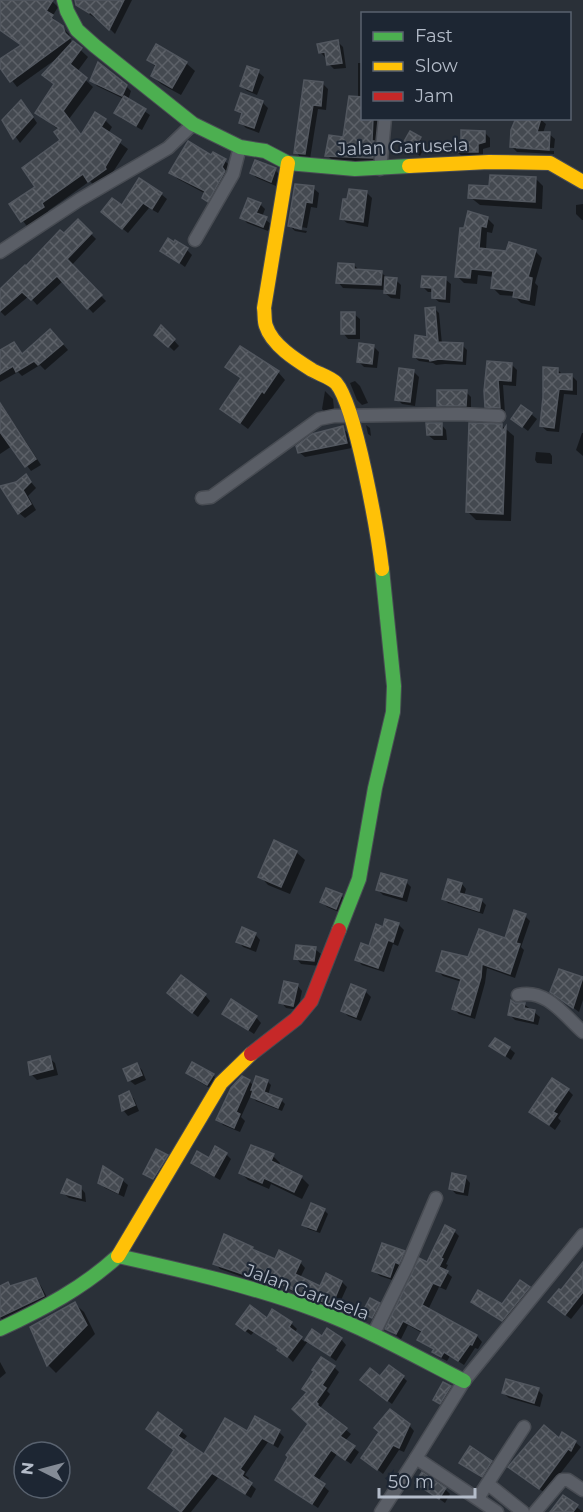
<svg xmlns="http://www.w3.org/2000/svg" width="583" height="1512" viewBox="0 0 583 1512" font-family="Montserrat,sans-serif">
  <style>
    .shadow { fill: #0007 }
    .building { fill: url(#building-cross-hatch); stroke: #52575f; stroke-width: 1.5 }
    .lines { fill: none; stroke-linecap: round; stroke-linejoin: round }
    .street-casing { stroke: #484c53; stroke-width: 15 }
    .fast-casing { stroke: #484c53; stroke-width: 16 }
    .slow-casing { stroke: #484c53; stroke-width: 16 }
    .jam-casing { stroke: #484c53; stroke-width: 16 }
    .street { stroke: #5a5e66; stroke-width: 12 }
    .fast { stroke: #4caf50; stroke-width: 14 }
    .slow { stroke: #ffc107; stroke-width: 14 }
    .jam { stroke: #c62828; stroke-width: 14 }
    .labels { text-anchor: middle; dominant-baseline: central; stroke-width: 4.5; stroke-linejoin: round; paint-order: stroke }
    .street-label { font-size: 18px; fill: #b4bcc9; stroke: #1d2633 }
  </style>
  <defs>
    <pattern id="building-cross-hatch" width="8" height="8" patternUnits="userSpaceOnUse" patternTransform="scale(1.5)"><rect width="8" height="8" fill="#444950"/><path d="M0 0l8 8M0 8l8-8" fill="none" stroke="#5d6168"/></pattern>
  </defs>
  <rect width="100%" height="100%" fill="#2a3038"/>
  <g class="shadow">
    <path d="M 0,0 L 51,0 L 58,7 L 52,17 L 69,34 L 71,41 L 88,57 L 77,72 L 93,87 L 69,119 L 82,136 L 105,120 L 112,127 L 108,134 L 128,149 L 111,175 L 97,189 L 90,181 L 48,211 L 50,215 L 29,229 L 11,205 L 37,187 L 63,140 L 59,130 L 37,113 L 55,85 L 44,75 L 59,57 L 17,87 L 0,65 L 0,61 L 22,46 L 0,30 Z"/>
    <path d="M 76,0 L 132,0 L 115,34 L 96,15 L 95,18 L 83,10 Z"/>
    <path d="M 338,42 L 343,47 L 346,68 L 334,69 L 329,64 L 328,58 L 326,58 L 320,52 Z"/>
    <path d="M 148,60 L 186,63 L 195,71 L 181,95 L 161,84 L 152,75 L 157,68 Z"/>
    <path d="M 358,63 L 362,63 L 362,118 L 378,118 L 378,162 L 332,160 L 327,155 L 344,139 L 358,98 Z"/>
    <path d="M 258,72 L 264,77 L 257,95 L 247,91 L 241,86 Z"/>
    <path d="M 92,80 L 126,86 L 131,91 L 128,100 L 150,115 L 142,130 L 121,118 L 116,113 L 124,99 L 97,86 Z"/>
    <path d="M 305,82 L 323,84 L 328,89 L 326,110 L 318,109 L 310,159 L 301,158 L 296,152 Z"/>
    <path d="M 262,102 L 268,108 L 259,133 L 246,128 L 241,123 L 243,116 L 237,110 Z"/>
    <path d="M 26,107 L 37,123 L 20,143 L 4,120 Z"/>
    <path d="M 540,119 L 546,124 L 543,133 L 549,134 L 555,139 L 554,148 L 516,146 L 516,149 L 554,151 L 554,154 L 517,152 L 512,147 Z"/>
    <path d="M 410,133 L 426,144 L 420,156 L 404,145 Z"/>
    <path d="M 485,133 L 490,138 L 490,147 L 483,149 L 483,157 L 463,157 L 457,152 Z"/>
    <path d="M 212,157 L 225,161 L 232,168 L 211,205 L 203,198 L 206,194 L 178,179 L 171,172 Z"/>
    <path d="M 275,170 L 280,175 L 276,186 L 257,178 L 251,173 Z"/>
    <path d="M 536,179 L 543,186 L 542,209 L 480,205 L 470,197 L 490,187 Z"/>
    <path d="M 313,188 L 319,193 L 317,208 L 311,207 L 307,228 L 294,226 L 294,229 L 307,231 L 306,233 L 295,231 L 290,226 Z"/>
    <path d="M 350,190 L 367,193 L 372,198 L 368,227 L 347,223 L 341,218 Z"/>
    <path d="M 161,194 L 167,199 L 158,213 L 149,208 L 128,233 L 108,217 L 122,208 Z"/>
    <path d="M 260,204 L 265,209 L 262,217 L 271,224 L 268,231 L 247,223 L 242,217 Z"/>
    <path d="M 583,204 L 583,220 L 582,220 L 576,214 L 576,205 Z"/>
    <path d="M 487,218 L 494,225 L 492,233 L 487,232 L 486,250 L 507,252 L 535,251 L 542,258 L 535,283 L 538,286 L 535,306 L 521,303 L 514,296 L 500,295 L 493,288 L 494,277 L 478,275 L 477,284 L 464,283 L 457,276 L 462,229 Z"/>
    <path d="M 78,221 L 96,239 L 71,266 L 106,301 L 93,313 L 63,281 L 37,305 L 29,296 L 5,316 L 0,311 L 0,290 Z"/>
    <path d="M 162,250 L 187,250 L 192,255 L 185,267 Z"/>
    <path d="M 354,265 L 359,270 L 382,273 L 387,278 L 396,280 L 401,285 L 400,299 L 391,298 L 385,293 L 385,290 L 343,288 L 338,282 Z"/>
    <path d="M 445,279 L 451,284 L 450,303 L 439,302 L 433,297 L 433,292 L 428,292 L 423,287 Z"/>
    <path d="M 434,308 L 439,313 L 442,344 L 462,345 L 467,350 L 466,365 L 445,364 L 436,365 L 433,363 L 419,361 L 414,357 L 429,338 Z"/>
    <path d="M 354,314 L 360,319 L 360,339 L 348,339 L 343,333 Z"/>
    <path d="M 162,327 L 179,346 L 174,351 L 156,334 Z"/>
    <path d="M 56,336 L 68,350 L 45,370 L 40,365 L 22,376 L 18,372 L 0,382 L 0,353 L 14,344 L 23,355 Z"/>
    <path d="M 374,347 L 379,352 L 377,368 L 364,367 L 358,361 Z"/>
    <path d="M 511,364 L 517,370 L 516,386 L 503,385 L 505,413 L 492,412 L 486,406 L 485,391 Z"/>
    <path d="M 227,367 L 278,372 L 285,380 L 248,429 L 222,409 L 242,379 Z"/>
    <path d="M 557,369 L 563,375 L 572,376 L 577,381 L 577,395 L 564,394 L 559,432 L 547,431 L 541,426 Z"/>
    <path d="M 413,371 L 419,377 L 415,406 L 402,404 L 397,399 Z"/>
    <path d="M 355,381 L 360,386 L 368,403 L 362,405 L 357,400 L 350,383 Z"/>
    <path d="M 325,391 L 333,399 L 334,409 L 324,411 L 322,409 Z"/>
    <path d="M 466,392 L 471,397 L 471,411 L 444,411 L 438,405 Z"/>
    <path d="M 0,402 L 41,465 L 31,471 L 12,446 L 0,454 Z"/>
    <path d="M 531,414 L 537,419 L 528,431 L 519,424 Z"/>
    <path d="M 441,424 L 446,430 L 447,440 L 434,440 L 428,435 Z"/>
    <path d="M 366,425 L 370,428 L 371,436 L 368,434 Z"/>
    <path d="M 501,425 L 514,436 L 511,521 L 476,520 L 467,511 Z"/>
    <path d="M 342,428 L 348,433 L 352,448 L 305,457 L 299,452 Z"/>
    <path d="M 582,433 L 583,433 L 583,456 L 576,450 Z"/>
    <path d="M 536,452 L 550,453 L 552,456 L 552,464 L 537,463 L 535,460 Z"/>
    <path d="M 26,476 L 36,488 L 28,496 L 36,510 L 25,518 L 19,513 L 17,483 Z"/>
    <path d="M 296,852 L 305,860 L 290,894 L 268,885 L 260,876 Z"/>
    <path d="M 406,882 L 411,887 L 407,902 L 383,895 L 378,890 Z"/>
    <path d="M 462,884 L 466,889 L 464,896 L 481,900 L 486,905 L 483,914 L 448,903 L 444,899 Z"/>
    <path d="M 341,895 L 346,901 L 341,913 L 327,907 L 322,902 Z"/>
    <path d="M 525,916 L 530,921 L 521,947 L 524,950 L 515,978 L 487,968 L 485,983 L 475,1019 L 459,1014 L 454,1009 L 462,982 L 443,976 L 438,971 L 469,959 L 505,940 Z"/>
    <path d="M 398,924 L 404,930 L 398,946 L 393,944 L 384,972 L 362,965 L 357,960 L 370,948 L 384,929 Z"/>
    <path d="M 255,934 L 260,940 L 256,952 L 243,947 L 238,941 Z"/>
    <path d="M 315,949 L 321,954 L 319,966 L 301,964 L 296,958 Z"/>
    <path d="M 560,971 L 583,979 L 583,1000 L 579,1012 L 552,992 Z"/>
    <path d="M 297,985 L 302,991 L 298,1010 L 286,1008 L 281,1002 Z"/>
    <path d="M 365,991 L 371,997 L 361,1021 L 348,1016 L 343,1011 Z"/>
    <path d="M 205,995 L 210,1001 L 198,1017 L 174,998 Z"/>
    <path d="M 515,1004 L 524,1004 L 534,1012 L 540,1017 L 538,1025 L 515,1020 L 510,1015 Z"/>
    <path d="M 224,1014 L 256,1017 L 261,1023 L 254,1034 Z"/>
    <path d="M 491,1046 L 509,1048 L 515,1053 L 511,1060 Z"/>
    <path d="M 49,1058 L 55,1063 L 58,1075 L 37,1080 L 31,1074 Z"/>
    <path d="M 137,1065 L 142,1070 L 146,1080 L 135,1085 L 129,1080 Z"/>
    <path d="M 187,1073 L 213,1075 L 218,1081 L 213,1090 L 193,1078 Z"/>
    <path d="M 249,1081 L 254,1086 L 267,1081 L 271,1085 L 268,1095 L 281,1100 L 285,1104 L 282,1111 L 256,1101 L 251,1095 L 241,1117 L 245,1121 L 240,1132 L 223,1125 L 218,1119 Z"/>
    <path d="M 568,1090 L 573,1095 L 558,1118 L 561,1121 L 555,1130 L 531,1112 Z"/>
    <path d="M 129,1093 L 134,1099 L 139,1111 L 128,1116 L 123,1110 Z"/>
    <path d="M 226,1154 L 231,1159 L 220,1180 L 198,1168 L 193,1163 L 210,1160 Z"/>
    <path d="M 167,1156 L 172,1161 L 159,1184 L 145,1174 Z"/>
    <path d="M 273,1156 L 280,1163 L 279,1166 L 301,1177 L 309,1185 L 302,1199 L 271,1184 L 269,1189 L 248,1180 L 241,1173 Z"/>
    <path d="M 465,1177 L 470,1183 L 468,1196 L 456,1194 L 450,1188 Z"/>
    <path d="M 122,1180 L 128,1185 L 124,1197 L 105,1188 L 100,1183 Z"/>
    <path d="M 80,1187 L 85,1193 L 86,1202 L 69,1198 L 63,1193 Z"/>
    <path d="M 324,1210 L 328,1214 L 320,1233 L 308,1229 L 304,1225 Z"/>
    <path d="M 454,1231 L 459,1236 L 446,1264 L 448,1265 L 445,1271 L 452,1277 L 446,1290 L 439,1287 L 428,1310 L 477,1336 L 482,1342 L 478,1349 L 475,1348 L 464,1365 L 450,1356 L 447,1361 L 439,1357 L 435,1350 L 419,1340 L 422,1333 L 408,1325 L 401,1339 L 387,1329 L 428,1264 Z"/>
    <path d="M 252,1248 L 257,1253 L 276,1261 L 300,1262 L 305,1268 L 300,1278 L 320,1288 L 342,1282 L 347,1287 L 337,1309 L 304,1297 L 268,1279 L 265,1285 L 220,1269 L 215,1263 Z"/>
    <path d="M 404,1252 L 409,1257 L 395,1281 L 380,1276 L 374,1271 Z"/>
    <path d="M 583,1268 L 583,1304 L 571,1319 L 555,1307 L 561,1292 Z"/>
    <path d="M 36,1280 L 41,1286 L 49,1301 L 5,1323 L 0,1317 L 0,1288 L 11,1287 Z"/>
    <path d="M 529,1288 L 534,1294 L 508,1325 L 478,1307 L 473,1302 L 502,1306 Z"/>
    <path d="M 75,1304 L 84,1312 L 95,1334 L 56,1373 L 48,1365 Z"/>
    <path d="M 379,1304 L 384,1309 L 378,1322 L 364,1313 Z"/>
    <path d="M 273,1311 L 291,1323 L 297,1329 L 294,1333 L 305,1342 L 312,1332 L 322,1338 L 341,1339 L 346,1345 L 336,1361 L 308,1341 L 293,1362 L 280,1349 L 254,1332 L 251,1335 L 243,1329 L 267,1320 Z"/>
    <path d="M 0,1362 L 6,1373 L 0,1378 Z"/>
    <path d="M 334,1367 L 339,1372 L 327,1391 L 330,1394 L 320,1408 L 351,1434 L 345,1441 L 359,1452 L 351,1464 L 337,1454 L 318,1481 L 329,1491 L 318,1508 L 276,1479 L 310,1424 L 294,1409 Z"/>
    <path d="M 403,1377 L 407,1381 L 392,1404 L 367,1385 L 381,1379 Z"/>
    <path d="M 449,1387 L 455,1392 L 445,1409 L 434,1400 Z"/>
    <path d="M 538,1390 L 543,1395 L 540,1407 L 509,1398 L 503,1393 Z"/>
    <path d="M 256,1418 L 279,1432 L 284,1437 L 278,1448 L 268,1442 L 245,1475 L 249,1478 L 247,1481 L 256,1489 L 251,1498 L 218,1478 L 191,1512 L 182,1512 L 150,1488 L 175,1451 L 148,1429 L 181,1431 L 187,1436 L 183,1441 L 204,1456 L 248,1433 Z"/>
    <path d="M 409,1425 L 414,1431 L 404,1452 L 399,1450 L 383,1474 L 363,1458 Z"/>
    <path d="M 560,1440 L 575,1442 L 581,1447 L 545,1493 L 515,1472 Z"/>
    <path d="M 491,1462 L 497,1467 L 487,1482 L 461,1463 Z"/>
    <path d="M 417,1483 L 445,1489 L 450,1494 L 445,1503 Z"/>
    <path d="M 563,1497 L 583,1512 L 552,1512 Z"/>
  </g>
  <g class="building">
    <path d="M 0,0 L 53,0 L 46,11 L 53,15 L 51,18 L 63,26 L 65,33 L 70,38 L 10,82 L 0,68 L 0,59 L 21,45 L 0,30 Z"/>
    <path d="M 75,0 L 124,0 L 109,30 L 90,12 L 89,13 L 76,5 Z"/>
    <path d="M 338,40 L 342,63 L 327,65 L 325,52 L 319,53 L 317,44 Z"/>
    <path d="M 73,41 L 82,48 L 70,64 L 87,78 L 63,111 L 81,135 L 95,112 L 106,119 L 101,127 L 121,140 L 105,167 L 106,169 L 88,182 L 83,174 L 42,203 L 44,207 L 21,222 L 9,204 L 35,187 L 22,168 L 60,140 L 54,132 L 59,128 L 35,113 L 54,84 L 42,75 Z"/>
    <path d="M 156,44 L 187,62 L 172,88 L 151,76 L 156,65 L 147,60 Z"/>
    <path d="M 98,62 L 127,85 L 122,96 L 90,81 Z"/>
    <path d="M 247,66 L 259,70 L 252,91 L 240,86 Z"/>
    <path d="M 304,80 L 323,82 L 321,106 L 313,105 L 305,154 L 294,153 Z"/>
    <path d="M 241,93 L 263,101 L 254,128 L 239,123 L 242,113 L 235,110 Z"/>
    <path d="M 124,96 L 146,109 L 136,126 L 114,113 Z"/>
    <path d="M 349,96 L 363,97 L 363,118 L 373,118 L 372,141 L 374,141 L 373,158 L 325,156 L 329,135 L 343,137 Z"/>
    <path d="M 21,100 L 33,117 L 13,139 L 2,120 Z"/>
    <path d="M 516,118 L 541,118 L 537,132 L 550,132 L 549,150 L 510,147 L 511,130 Z"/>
    <path d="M 461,130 L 485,131 L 485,142 L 478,144 L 478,152 L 456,152 L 456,142 L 461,142 Z"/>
    <path d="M 410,131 L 421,137 L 414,151 L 402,145 Z"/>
    <path d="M 188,141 L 211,155 L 213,152 L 226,159 L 222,167 L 225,171 L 208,202 L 202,198 L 205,191 L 169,173 Z"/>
    <path d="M 255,160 L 276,168 L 271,182 L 250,173 Z"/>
    <path d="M 490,175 L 536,177 L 535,202 L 468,198 L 469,185 L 489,186 Z"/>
    <path d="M 139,178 L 162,193 L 152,209 L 143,203 L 122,229 L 101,212 L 112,198 L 122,205 Z"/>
    <path d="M 295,184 L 314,186 L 312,203 L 306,202 L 301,229 L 288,226 Z"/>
    <path d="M 349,189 L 367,191 L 363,222 L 340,219 L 343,199 L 347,199 Z"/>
    <path d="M 248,198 L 261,203 L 256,213 L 267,217 L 263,227 L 240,218 Z"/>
    <path d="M 468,211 L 488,217 L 486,227 L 481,226 L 479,248 L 506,251 L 509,242 L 536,250 L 528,277 L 532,278 L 529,300 L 513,297 L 514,291 L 491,288 L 493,271 L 471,269 L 470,278 L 455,277 L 460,228 L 464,228 Z"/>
    <path d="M 78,219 L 92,233 L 67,259 L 102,295 L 87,309 L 57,276 L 31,300 L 22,292 L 0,311 L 0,289 L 25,265 L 26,266 L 60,230 L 64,233 Z"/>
    <path d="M 168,238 L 174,242 L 175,240 L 188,248 L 179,263 L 160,251 Z"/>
    <path d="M 338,263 L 354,264 L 354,269 L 382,271 L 381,285 L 336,283 Z"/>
    <path d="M 422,276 L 446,277 L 445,299 L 432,298 L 432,288 L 421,287 Z"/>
    <path d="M 385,277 L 397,278 L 395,294 L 384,293 Z"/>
    <path d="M 435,307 L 438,342 L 463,343 L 462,361 L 439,359 L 430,361 L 429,359 L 413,357 L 415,335 L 427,337 L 425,308 Z"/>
    <rect x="341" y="312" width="14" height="22"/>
    <path d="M 161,325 L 175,339 L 168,347 L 154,335 Z"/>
    <path d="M 50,329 L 63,344 L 38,365 L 34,361 L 16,372 L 13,366 L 0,374 L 0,350 L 14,342 L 22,354 Z"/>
    <path d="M 359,343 L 374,345 L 372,364 L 357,362 Z"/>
    <path d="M 240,346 L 279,371 L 264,393 L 262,391 L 240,423 L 220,409 L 241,378 L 225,367 Z"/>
    <path d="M 487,361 L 512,363 L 511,381 L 498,380 L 500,408 L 485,407 L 484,391 Z"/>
    <path d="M 543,367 L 558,368 L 558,374 L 572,374 L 572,390 L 559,389 L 554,428 L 540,426 L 543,397 Z"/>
    <path d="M 399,368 L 414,370 L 410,402 L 395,400 Z"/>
    <path d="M 437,390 L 467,390 L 466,406 L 437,406 Z"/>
    <path d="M 0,403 L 36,459 L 25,467 L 0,432 Z"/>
    <path d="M 521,405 L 532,413 L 522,427 L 511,419 Z"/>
    <path d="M 426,423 L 442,423 L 442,435 L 427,435 Z"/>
    <path d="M 469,423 L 502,424 L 502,432 L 506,426 L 503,514 L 466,512 Z"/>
    <path d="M 343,426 L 347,443 L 298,453 L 296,446 L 312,434 Z"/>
    <path d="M 26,474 L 31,482 L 23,490 L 31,504 L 18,514 L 0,486 L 16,482 Z"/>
    <path d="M 274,840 L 297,851 L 281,887 L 258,877 Z"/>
    <path d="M 381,873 L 407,880 L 402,897 L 376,890 Z"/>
    <path d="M 448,879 L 462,883 L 459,893 L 482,899 L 479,911 L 442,899 Z"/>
    <path d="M 326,888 L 342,894 L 336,909 L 320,902 Z"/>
    <path d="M 514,910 L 526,914 L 516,943 L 520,944 L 510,974 L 482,964 L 481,977 L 470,1015 L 452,1009 L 461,979 L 436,971 L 442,951 L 468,957 L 479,929 L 505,938 Z"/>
    <path d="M 385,919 L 399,923 L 393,942 L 388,940 L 378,968 L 355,960 L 361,943 L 369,946 L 376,924 L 383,927 Z"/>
    <path d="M 242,927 L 256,933 L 250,947 L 236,942 Z"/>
    <path d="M 296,945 L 316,947 L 314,961 L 294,959 Z"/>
    <path d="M 559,969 L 583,977 L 573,1008 L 550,992 Z"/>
    <path d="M 181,975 L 206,994 L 192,1013 L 167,993 Z"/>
    <path d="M 284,981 L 298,984 L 293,1006 L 279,1003 Z"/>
    <path d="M 351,984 L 366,990 L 356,1017 L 341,1011 Z"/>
    <path d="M 231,999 L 257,1016 L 248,1030 L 222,1014 Z"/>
    <path d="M 511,1000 L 515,1003 L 525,1003 L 524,1008 L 535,1010 L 533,1021 L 508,1015 Z"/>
    <path d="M 495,1038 L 510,1047 L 505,1056 L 489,1046 Z"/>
    <path d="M 50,1056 L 53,1069 L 30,1075 L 28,1062 Z"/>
    <path d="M 192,1062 L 214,1074 L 207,1085 L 186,1073 Z"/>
    <path d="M 137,1063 L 142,1075 L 128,1081 L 123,1069 Z"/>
    <path d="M 242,1076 L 250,1080 L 236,1112 L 240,1114 L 234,1128 L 216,1120 L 231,1088 Z"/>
    <path d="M 256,1076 L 268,1080 L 264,1092 L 282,1099 L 278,1108 L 251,1097 L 253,1090 L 251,1090 Z"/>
    <path d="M 552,1078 L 569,1089 L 553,1112 L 557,1114 L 549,1125 L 529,1112 Z"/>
    <path d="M 129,1091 L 135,1105 L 122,1111 L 119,1096 Z"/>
    <path d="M 251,1145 L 274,1154 L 271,1161 L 302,1176 L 294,1192 L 264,1178 L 262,1183 L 239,1173 Z"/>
    <path d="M 215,1146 L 227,1153 L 214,1176 L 191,1163 L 197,1151 L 209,1158 Z"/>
    <path d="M 156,1149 L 168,1155 L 153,1179 L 143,1174 Z"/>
    <path d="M 103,1166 L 123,1179 L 118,1193 L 98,1183 Z"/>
    <path d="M 452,1173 L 466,1176 L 463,1192 L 449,1189 Z"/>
    <path d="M 67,1179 L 81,1186 L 81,1198 L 61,1193 Z"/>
    <path d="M 311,1203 L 325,1209 L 316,1230 L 302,1225 Z"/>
    <path d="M 445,1225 L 455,1230 L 441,1258 L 443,1259 L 439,1267 L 448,1271 L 440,1286 L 433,1283 L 422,1305 L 477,1335 L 472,1345 L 470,1344 L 458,1361 L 444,1352 L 441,1357 L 432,1352 L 434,1349 L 417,1340 L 422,1331 L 403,1321 L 396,1334 L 385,1329 L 419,1258 L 427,1262 Z"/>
    <path d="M 224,1234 L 253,1247 L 252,1249 L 275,1259 L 279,1250 L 301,1261 L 295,1274 L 320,1286 L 326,1273 L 342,1281 L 332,1305 L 297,1292 L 262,1275 L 260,1280 L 213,1264 Z"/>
    <path d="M 382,1243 L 405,1251 L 399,1264 L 395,1262 L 390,1277 L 372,1271 Z"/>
    <path d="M 583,1262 L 583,1292 L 565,1315 L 548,1302 L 559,1289 L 561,1290 Z"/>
    <path d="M 36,1278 L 44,1296 L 0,1317 L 0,1286 L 8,1282 L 10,1286 Z"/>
    <path d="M 520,1280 L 530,1287 L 502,1321 L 471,1302 L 478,1290 L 502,1304 Z"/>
    <path d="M 370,1298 L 380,1303 L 372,1318 L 362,1313 Z"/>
    <path d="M 75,1302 L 87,1325 L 47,1366 L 30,1327 Z"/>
    <path d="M 250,1305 L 267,1318 L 272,1309 L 292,1322 L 289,1327 L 302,1337 L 287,1357 L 277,1350 L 279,1348 L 248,1328 L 245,1331 L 236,1324 Z"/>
    <path d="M 327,1328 L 342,1338 L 330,1356 L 305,1340 L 312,1329 L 322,1336 Z"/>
    <path d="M 321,1357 L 335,1366 L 322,1385 L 326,1388 L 316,1402 L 318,1404 L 317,1405 L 347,1428 L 340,1436 L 355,1446 L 345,1460 L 331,1450 L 313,1476 L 325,1484 L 312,1504 L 275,1480 L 288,1457 L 286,1455 L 308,1424 L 292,1409 L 307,1392 L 302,1389 L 314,1371 L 312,1370 Z"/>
    <path d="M 389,1365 L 404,1376 L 387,1401 L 360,1380 L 370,1368 L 380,1376 Z"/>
    <path d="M 506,1379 L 539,1388 L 534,1403 L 502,1393 Z"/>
    <path d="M 443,1382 L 451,1386 L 440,1404 L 433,1400 Z"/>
    <path d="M 390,1409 L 410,1424 L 399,1448 L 393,1445 L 377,1470 L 361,1458 L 379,1432 L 374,1428 Z"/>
    <path d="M 158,1412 L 182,1430 L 178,1436 L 204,1454 L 225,1418 L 247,1431 L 255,1416 L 280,1430 L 273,1444 L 262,1438 L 240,1469 L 244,1472 L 242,1476 L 252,1483 L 245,1494 L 212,1473 L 181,1512 L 148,1488 L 174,1450 L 146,1429 Z"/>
    <path d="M 544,1425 L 559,1438 L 562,1432 L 576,1441 L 571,1451 L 568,1449 L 539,1489 L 508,1467 Z"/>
    <path d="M 470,1446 L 492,1461 L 482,1477 L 459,1463 Z"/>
    <path d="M 422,1472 L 446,1488 L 439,1499 L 415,1483 Z"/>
    <path d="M 563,1495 L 578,1505 L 573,1512 L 550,1512 Z"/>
  </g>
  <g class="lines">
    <g class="street-casing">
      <g id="street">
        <path d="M 380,169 L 385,118"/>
        <path d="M 195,240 L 233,174 L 240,147"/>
        <path d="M 0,252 L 79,200 L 168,148 L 193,124"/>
        <path d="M 202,498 L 211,497 L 319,419 L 334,416 L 460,414 L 499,416"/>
        <path d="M 518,995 C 546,988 564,1015 583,1032"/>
        <path d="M 373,1335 L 407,1266 L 436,1198"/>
        <path d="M 488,1484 L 523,1512"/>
        <path d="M 478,1498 L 524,1427"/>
        <path d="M 381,1512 L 416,1458"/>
        <path d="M 497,1512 L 416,1458 L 464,1381 L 583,1235"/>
        <path d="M 535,1512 L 562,1480 L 568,1480 L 583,1490"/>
      </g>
    </g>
    <g class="fast-casing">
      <g id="fast">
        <path d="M 64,0 L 67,11 L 77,30 L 95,46 L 193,124 L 240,147 L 265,151 L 288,163 L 355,169 L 409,166"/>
        <path d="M 339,930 L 359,879 L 375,788 L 393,712 L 394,686 L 382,569"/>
        <path d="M 0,1329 C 43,1309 83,1288 118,1256 C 185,1271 252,1286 316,1310 C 367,1329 415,1356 464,1381"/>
      </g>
    </g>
    <g class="slow-casing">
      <g id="slow">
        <path d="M 288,163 L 264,308 C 265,314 264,321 266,326 C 272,345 296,360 312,370 C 319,374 330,377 336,383 C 356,406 378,535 382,569"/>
        <path d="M 409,166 L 489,162 L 550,163 L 583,182"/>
        <path d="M 118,1256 L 221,1083 L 251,1054"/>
      </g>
    </g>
    <g class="jam-casing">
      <path id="jam" d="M 251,1054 L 296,1019 L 311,1001 L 339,930"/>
    </g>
    <use href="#street" class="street"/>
    <use href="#fast" class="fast"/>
    <use href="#slow" class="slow"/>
    <use href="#jam" class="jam"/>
  </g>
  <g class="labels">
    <g class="street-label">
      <text transform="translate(403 147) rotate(-2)">Jalan Garusela</text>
      <text transform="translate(307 1292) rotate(20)">Jalan Garusela</text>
    </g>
  </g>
  <rect x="361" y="12" width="210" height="108" fill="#1d2633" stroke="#59626f" stroke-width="1.5"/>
  <rect x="373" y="32" width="30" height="9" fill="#4caf50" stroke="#59626f" stroke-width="1.5"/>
  <text x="415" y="42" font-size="18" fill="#b4bcc9">Fast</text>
  <rect x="373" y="62" width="30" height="9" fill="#ffc107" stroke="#59626f" stroke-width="1.5"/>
  <text x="415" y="72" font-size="18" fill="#b4bcc9">Slow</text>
  <rect x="373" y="92" width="30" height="9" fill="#c62828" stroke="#59626f" stroke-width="1.5"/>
  <text x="415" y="102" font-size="18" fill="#b4bcc9">Jam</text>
  <g transform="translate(42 1470) rotate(276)"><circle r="28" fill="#1d2633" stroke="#59626f" stroke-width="1.5"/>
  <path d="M0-4.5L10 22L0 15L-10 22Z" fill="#848b96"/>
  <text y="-9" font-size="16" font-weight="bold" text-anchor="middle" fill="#b4bcc9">N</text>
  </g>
  <path d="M379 1488v9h96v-9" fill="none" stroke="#b4bcc9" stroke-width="3"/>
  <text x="388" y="1488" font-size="18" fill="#b4bcc9" stroke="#1d2633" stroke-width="4.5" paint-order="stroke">50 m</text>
</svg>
